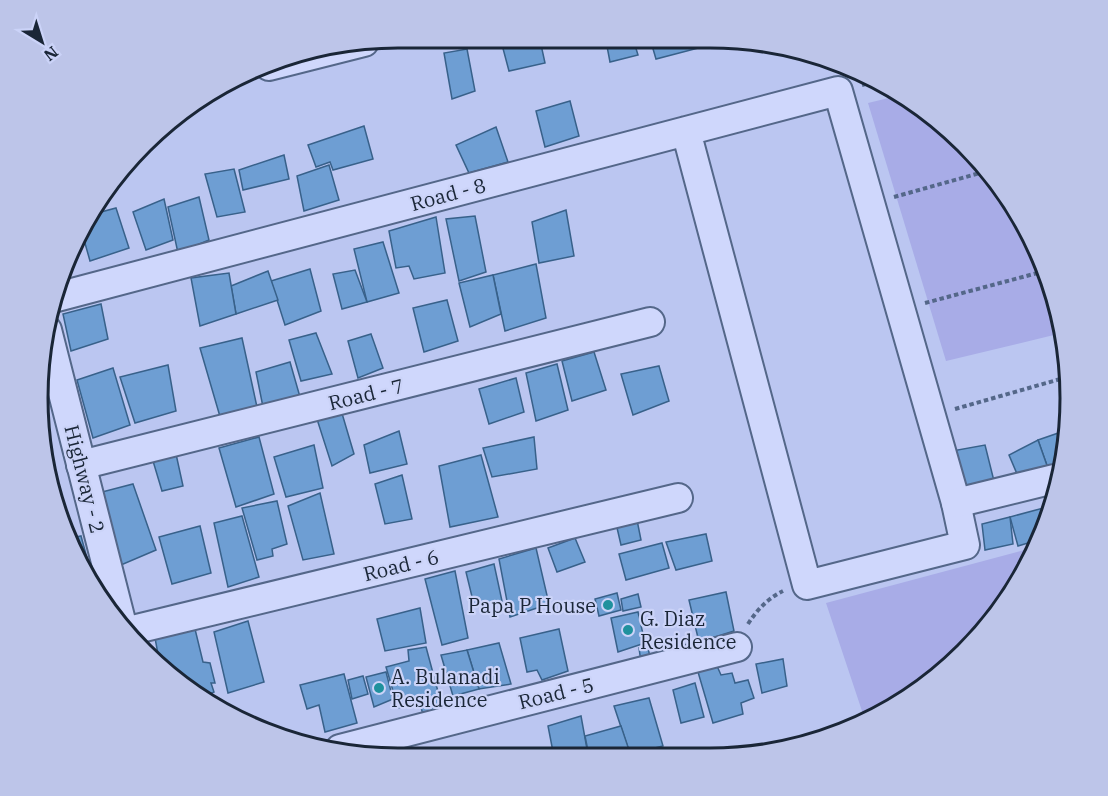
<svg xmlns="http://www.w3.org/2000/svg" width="1108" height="796" viewBox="0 0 1108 796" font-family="'IBM Plex Serif',serif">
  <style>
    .farmland { fill: #a8ace7 }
    .building { fill: #6e9ed3; stroke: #38618a; stroke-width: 1.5 }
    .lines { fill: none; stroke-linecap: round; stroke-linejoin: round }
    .minor-casing { stroke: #546789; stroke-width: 32 }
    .path { stroke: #546789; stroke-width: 4; stroke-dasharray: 4.5 3; stroke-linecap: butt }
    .minor { stroke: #cfd7fc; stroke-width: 28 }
    .poi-dot { fill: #1f919d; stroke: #cbd3f8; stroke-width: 2 }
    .labels { text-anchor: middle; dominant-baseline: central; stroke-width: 4.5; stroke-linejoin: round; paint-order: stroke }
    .street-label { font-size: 20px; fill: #1a2637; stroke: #cbd3f8 }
    .poi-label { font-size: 20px; fill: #1a2637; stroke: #cbd3f8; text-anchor: start }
    .rim { fill: none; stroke: #1a2637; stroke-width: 3 }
  </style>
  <rect width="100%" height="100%" fill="#bbc6f1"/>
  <g class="farmland">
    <path d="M 901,95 L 981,161 L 1051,282 L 1058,334 L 946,361 L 868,103 Z"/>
    <path d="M 1036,547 L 1033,558 L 947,669 L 865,720 L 826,603 Z"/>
  </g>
  <g class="building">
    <path d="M 510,40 L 540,40 L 545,63 L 509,71 L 501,41 Z"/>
    <path d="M 606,41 L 634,42 L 638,55 L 610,62 Z"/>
    <path d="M 651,42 L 710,43 L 710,45 L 656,59 Z"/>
    <path d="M 467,49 L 475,91 L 452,99 L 444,53 Z"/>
    <path d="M 570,101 L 579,136 L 545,147 L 536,111 Z"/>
    <path d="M 364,126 L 373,159 L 333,170 L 330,162 L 316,167 L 308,145 Z"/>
    <path d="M 496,127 L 508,162 L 469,173 L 456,145 Z"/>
    <path d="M 284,155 L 289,179 L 243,190 L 239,170 Z"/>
    <path d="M 329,165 L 339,200 L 304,211 L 297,176 Z"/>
    <path d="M 234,169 L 245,212 L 217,217 L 205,174 Z"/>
    <path d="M 199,197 L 209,240 L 178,253 L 168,207 Z"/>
    <path d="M 164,199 L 173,240 L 146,250 L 133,212 Z"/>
    <path d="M 116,208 L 129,248 L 90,261 L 81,229 L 90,215 Z"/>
    <path d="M 566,210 L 574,256 L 539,263 L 532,222 Z"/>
    <path d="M 475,216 L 486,272 L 459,281 L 446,219 Z"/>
    <path d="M 436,217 L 445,273 L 414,279 L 409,266 L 396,268 L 389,231 Z"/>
    <path d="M 383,242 L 399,293 L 367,302 L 354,249 Z"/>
    <path d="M 536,264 L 546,318 L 505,331 L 493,275 Z"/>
    <path d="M 310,269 L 321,311 L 285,325 L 271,281 Z"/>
    <path d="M 355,270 L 367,302 L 342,309 L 333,274 Z"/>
    <path d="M 268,271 L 278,300 L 236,314 L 231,286 Z"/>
    <path d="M 229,273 L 236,314 L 200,326 L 191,278 Z"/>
    <path d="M 493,275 L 501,314 L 470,327 L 459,283 Z"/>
    <path d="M 447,300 L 458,341 L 424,352 L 413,308 Z"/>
    <path d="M 101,304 L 108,339 L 71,351 L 63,314 Z"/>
    <path d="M 316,333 L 332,374 L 301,381 L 289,340 Z"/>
    <path d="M 371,334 L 383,368 L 358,378 L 348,341 Z"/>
    <path d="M 242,338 L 257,407 L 221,420 L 200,348 Z"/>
    <path d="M 594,352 L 606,390 L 572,401 L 562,361 Z"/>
    <path d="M 290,362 L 300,397 L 263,407 L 256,372 Z"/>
    <path d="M 557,364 L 568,410 L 536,421 L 526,373 Z"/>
    <path d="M 168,365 L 176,411 L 135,423 L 120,377 Z"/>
    <path d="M 659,366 L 669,401 L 633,415 L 621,374 Z"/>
    <path d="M 113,368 L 130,425 L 93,438 L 77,380 Z"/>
    <path d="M 516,378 L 524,412 L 489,424 L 479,389 Z"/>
    <path d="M 341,410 L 354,454 L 332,466 L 316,416 Z"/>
    <path d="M 1067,430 L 1056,471 L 1050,474 L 1038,440 Z"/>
    <path d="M 399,431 L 407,464 L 370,473 L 364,445 Z"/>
    <path d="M 259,437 L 274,494 L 236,507 L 219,448 Z"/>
    <path d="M 534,437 L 537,469 L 492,477 L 483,448 Z"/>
    <path d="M 1038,440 L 1050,474 L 1020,481 L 1009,455 Z"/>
    <path d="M 314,445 L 323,488 L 286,497 L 274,457 Z"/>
    <path d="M 985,445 L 995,485 L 968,494 L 952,451 Z"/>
    <path d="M 176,454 L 183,486 L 162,491 L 153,461 Z"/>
    <path d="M 481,455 L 498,517 L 450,527 L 439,466 Z"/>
    <path d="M 53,458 L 60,492 L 54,494 L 45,461 Z"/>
    <path d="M 402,475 L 412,519 L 385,524 L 375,484 Z"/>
    <path d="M 133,484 L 156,550 L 121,565 L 102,492 Z"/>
    <path d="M 320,493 L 334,554 L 303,560 L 288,506 Z"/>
    <path d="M 277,501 L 287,544 L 272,549 L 273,556 L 257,560 L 242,508 Z"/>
    <path d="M 1047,507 L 1038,540 L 1018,546 L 1010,517 Z"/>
    <path d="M 636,515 L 641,540 L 621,545 L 615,519 Z"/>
    <path d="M 242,516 L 259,577 L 228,587 L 214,523 Z"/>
    <path d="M 1010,517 L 1013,544 L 985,550 L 982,524 Z"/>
    <path d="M 200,526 L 211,573 L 172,584 L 159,537 Z"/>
    <path d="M 706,534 L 712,561 L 676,570 L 666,542 Z"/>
    <path d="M 81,536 L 90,569 L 86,570 L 67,539 Z"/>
    <path d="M 575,538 L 585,562 L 557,572 L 548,548 Z"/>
    <path d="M 662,543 L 669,568 L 626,580 L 619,554 Z"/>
    <path d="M 536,548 L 549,604 L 510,617 L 499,559 Z"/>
    <path d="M 494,564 L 502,601 L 474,605 L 466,572 Z"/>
    <path d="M 455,571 L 468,638 L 442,645 L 425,579 Z"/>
    <path d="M 726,592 L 734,631 L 699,642 L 689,600 Z"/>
    <path d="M 617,593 L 621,610 L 599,616 L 595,599 Z"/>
    <path d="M 638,594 L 641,607 L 623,611 L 621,599 Z"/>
    <path d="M 420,608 L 426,643 L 385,651 L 377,619 Z"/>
    <path d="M 638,612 L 645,643 L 618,652 L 611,618 Z"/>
    <path d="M 248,621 L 264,682 L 228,693 L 214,632 Z"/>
    <path d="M 195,629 L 203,662 L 210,663 L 215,683 L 211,683 L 214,692 L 205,696 L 152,655 L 158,654 L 155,638 Z"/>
    <path d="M 559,629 L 568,671 L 542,680 L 537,670 L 527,672 L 520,638 Z"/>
    <path d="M 499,643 L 511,684 L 479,689 L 467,650 Z"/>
    <path d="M 647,645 L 651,660 L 641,662 L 639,648 Z"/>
    <path d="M 426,647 L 444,714 L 424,718 L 420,704 L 398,708 L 386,667 L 409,661 L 408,650 Z"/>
    <path d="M 467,650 L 479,689 L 453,696 L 441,655 Z"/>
    <path d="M 783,659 L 787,686 L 762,693 L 756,664 Z"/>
    <path d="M 717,666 L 721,675 L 732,673 L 735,683 L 748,680 L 754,698 L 741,703 L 743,714 L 713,723 L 698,672 Z"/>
    <path d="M 386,672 L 393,699 L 374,707 L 366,677 Z"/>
    <path d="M 344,674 L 357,723 L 325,732 L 319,705 L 307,709 L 300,685 Z"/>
    <path d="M 363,676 L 368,694 L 352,699 L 348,680 Z"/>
    <path d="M 695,683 L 704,717 L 681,723 L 673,690 Z"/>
    <path d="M 649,698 L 663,746 L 630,754 L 614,706 Z"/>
    <path d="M 581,716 L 587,749 L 562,757 L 554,757 L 548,726 Z"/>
    <path d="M 621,726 L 631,756 L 589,756 L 585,736 Z"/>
    <path d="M 692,751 L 693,756 L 673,756 Z"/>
  </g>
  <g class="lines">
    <g class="minor-casing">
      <g id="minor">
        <path d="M 269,66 L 364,42"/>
        <path d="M 57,297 L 838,91 L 956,503 L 965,545 L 807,585 L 686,131"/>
        <path d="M 47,330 L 123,629"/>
        <path d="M 81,465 L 650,322"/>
        <path d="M 956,503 L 1054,479"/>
        <path d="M 124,632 L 678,498"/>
        <path d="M 340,749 L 737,647"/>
      </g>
    </g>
    <g class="path">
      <path d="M 862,85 L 878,81"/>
      <path d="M 894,197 L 987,171"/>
      <path d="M 925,303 L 1045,271"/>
      <path d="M 955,409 L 1064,378"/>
      <path d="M 748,624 C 757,610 767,599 783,591"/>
    </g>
    <use href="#minor" class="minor"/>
  </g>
  <g class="poi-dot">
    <circle cx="608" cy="605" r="6"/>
    <circle cx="628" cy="630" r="6"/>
    <circle cx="379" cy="688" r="6"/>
  </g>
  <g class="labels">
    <g class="street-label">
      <text transform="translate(448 194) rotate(-15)">Road - 8</text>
      <text transform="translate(366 394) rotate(-14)">Road - 7</text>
      <text transform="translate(85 479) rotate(76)">Highway - 2</text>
      <text transform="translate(401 565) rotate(-14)">Road - 6</text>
      <text transform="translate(556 693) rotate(-14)">Road - 5</text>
    </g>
    <g class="poi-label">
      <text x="596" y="605" text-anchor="end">Papa P House</text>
      <text x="640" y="618">G. Diaz<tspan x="640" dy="23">Residence</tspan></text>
      <text x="391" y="676">A. Bulanadi<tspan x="391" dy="23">Residence</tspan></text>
    </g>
  </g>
  <path d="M0 0H1108V796H0ZM398 48H710A350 350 0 0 1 1060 398V398A350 350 0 0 1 710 748H398A350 350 0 0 1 48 398V398A350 350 0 0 1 398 48Z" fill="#bdc5e9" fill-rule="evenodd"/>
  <path class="rim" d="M398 48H710A350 350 0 0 1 1060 398V398A350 350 0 0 1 710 748H398A350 350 0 0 1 48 398V398A350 350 0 0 1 398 48Z"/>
  <g transform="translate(42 42) rotate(142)" stroke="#cbd3f8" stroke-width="4.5" paint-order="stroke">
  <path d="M0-4.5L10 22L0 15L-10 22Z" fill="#1a2637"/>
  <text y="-9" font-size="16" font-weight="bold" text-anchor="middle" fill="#1a2637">N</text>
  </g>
</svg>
